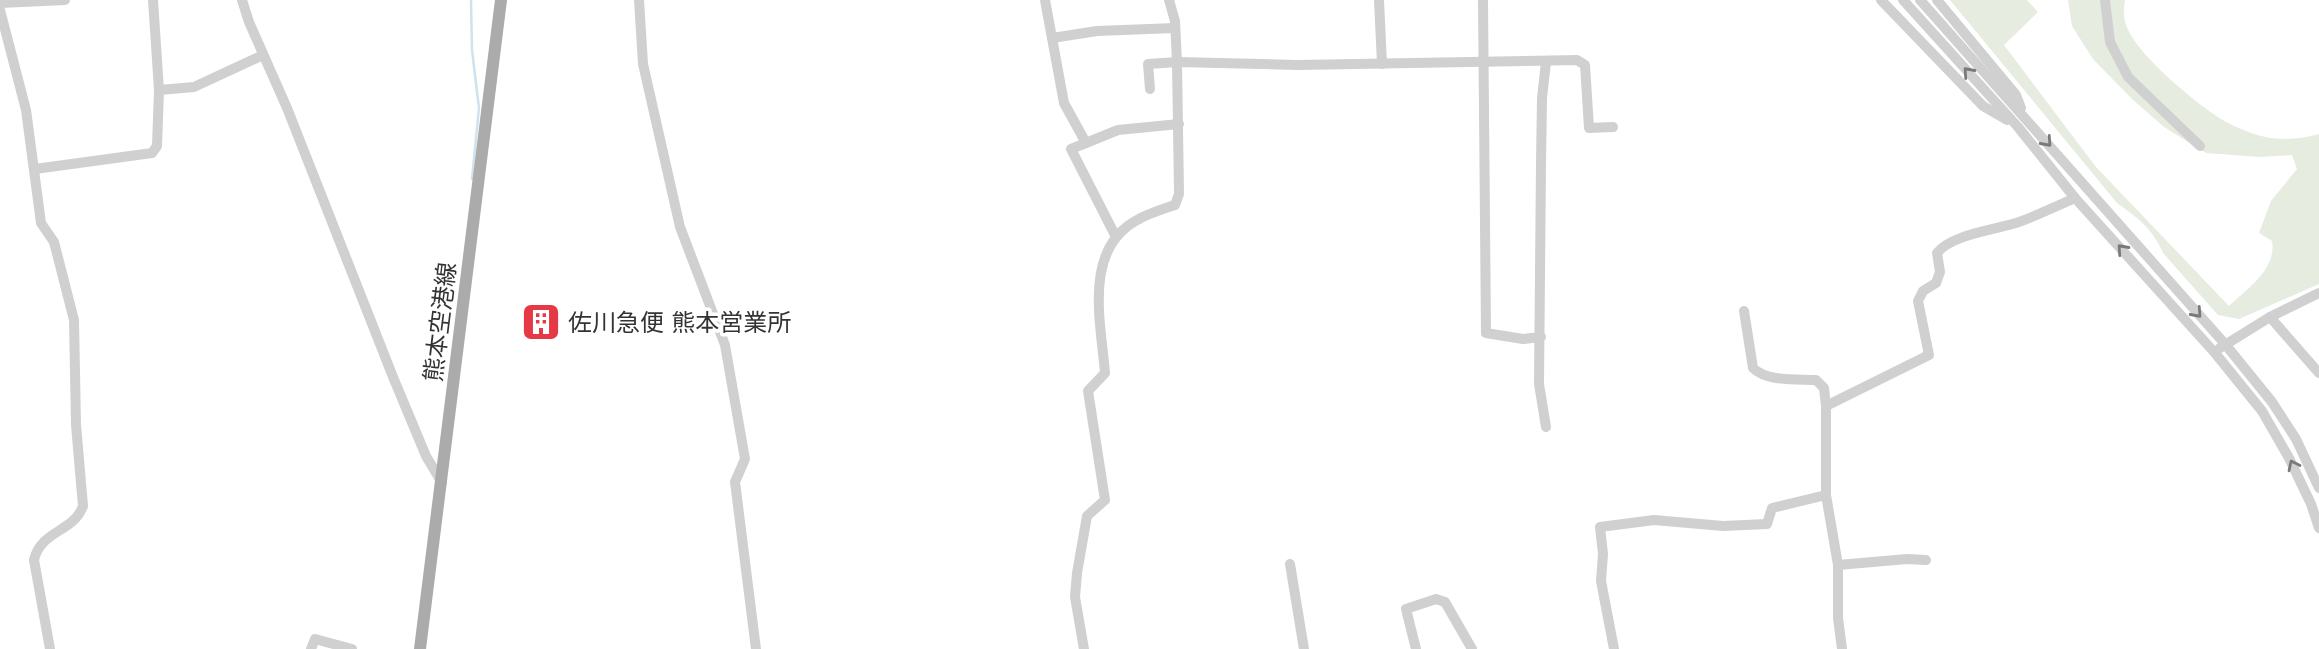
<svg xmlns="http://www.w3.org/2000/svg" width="2319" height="649" viewBox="0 0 2319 649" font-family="Jost,'Noto Sans JP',sans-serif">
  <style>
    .green { fill: #e6ecdf }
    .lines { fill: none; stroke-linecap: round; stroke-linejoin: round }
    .stream { stroke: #cfe2ee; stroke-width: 2.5 }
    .minor { stroke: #d0d0d0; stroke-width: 10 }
    .major { stroke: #ababab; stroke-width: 12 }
    .oneway { stroke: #7a7a7a }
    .labels { text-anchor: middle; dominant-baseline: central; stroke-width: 7; stroke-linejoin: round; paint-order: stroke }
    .street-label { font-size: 24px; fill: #333; stroke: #fff }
    .poi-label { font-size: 24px; fill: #333; stroke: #fff; text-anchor: start }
  </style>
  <rect width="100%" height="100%" fill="#fff"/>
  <path class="green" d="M 1950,0 L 2027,0 L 2038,12 L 2004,45 L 2096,167 L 2229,306 C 2247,289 2277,269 2272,241 L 2259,233 L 2271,201 L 2297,169 L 2292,155 L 2260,157 L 2206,153 L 2164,127 L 2132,99 L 2093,59 L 2072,26 L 2068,0 L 2125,0 C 2124,6 2123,15 2125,21 C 2131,51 2196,103 2221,119 C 2232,126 2248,132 2261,136 C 2279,141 2301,139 2319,134 L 2319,284 L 2239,319 L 2218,315 L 2163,253 C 2153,229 2138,218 2117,203 Z"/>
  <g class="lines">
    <path class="stream" d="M 471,0 L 472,50 L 479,108 L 472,179"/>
    <g class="minor">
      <path d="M 242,0 L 249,22 L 287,108 L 393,377 L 426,456 L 442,483"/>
      <path d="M 639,0 L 643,64 L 680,227 L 725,345 L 745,459 L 735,482 L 756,649"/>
      <path d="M 1045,0 L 1064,103 L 1086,143"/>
      <path d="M 1379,0 L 1382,64"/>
      <path d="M 1483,0 L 1486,333 L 1523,339 L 1541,337"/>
      <path d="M 1881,0 L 1983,106 L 2007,120"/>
      <path d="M 1903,0 L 2018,127 L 2075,198 L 2215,353 L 2262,411 L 2289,458 L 2311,504 L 2319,528"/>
      <path d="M 1920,0 L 2225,344 L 2272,402 L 2296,439 L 2319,488"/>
      <path d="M 1937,0 L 2016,95 L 2021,108"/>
      <path d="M 2105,0 L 2110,42 L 2128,77 L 2200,146"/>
      <path d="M 0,3 L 65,0"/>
      <path d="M 0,10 L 26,110 L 41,223 L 54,242 L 74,320 L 76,425 L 83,506 C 74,532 41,530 34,560 L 50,649"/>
      <path d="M 1052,38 L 1097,31 L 1175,28"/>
      <path d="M 1150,89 L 1148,64 L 1177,62 L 1298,65 L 1577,60 L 1585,65 L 1589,128 L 1613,127"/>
      <path d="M 159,90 L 194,87 L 263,55"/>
      <path d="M 35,169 L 152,153 L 157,146 L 159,90 L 153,0"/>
      <path d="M 1116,237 L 1071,149 L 1118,130 L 1179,124"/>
      <path d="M 1744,311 L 1753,368 C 1767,382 1797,379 1816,380 L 1824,388 L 1826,406"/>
      <path d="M 2270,317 L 2319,373"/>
      <path d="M 2220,348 L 2270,317 L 2319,293"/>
      <path d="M 1546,427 L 1539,384 L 1541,164 L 1542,98 L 1546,62"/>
      <path d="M 1290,564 L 1304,649"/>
      <path d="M 1838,565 L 1907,559 L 1926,560"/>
      <path d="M 311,649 L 315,639 L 352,649"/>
      <path d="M 1084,649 L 1075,597 L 1077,573 L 1087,516 L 1105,500 L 1088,391 L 1105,373 C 1101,322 1082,248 1139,219 C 1150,213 1163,209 1175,205 L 1179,194 L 1177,62 L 1175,21 L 1169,0"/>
      <path d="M 1416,649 L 1406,609 L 1436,599 L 1445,602 L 1472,649"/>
      <path d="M 1614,649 L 1601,581 L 1603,554 L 1600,527 L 1654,520 L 1723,526 L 1767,524 L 1772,508 L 1826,495"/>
      <path d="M 1842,649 L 1838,618 L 1838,565 L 1826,495 L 1826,406 L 1929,355 L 1918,301 L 1923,291 L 1936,283 L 1940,272 L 1937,253 C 1952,234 1996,230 2019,222 C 2038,215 2057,206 2075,198"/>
    </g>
    <path class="major" d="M 420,649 L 501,0"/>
  </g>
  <defs><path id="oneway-chevron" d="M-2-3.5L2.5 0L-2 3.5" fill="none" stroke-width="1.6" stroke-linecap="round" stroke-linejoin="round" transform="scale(1.75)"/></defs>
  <g class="oneway">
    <use href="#oneway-chevron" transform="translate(1968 72) rotate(-132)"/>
    <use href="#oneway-chevron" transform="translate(2047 142) rotate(48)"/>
    <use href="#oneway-chevron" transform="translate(2122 249) rotate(-132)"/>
    <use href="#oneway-chevron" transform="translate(2197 313) rotate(48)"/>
    <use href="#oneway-chevron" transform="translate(2293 465) rotate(-116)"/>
  </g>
  <defs>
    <g id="building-square" transform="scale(2.0125)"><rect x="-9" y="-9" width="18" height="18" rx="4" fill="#e63946" stroke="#fff"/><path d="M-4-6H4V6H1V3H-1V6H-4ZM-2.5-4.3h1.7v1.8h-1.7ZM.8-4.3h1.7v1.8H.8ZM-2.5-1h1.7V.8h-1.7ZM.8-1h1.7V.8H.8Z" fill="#fff"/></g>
  </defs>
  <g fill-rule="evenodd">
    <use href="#building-square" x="541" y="322"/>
  </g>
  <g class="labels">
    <g class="street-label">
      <text transform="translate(440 322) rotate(-83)">熊本空港線</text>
    </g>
    <g class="poi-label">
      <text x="568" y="322">佐川急便 熊本営業所</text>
    </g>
  </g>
</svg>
